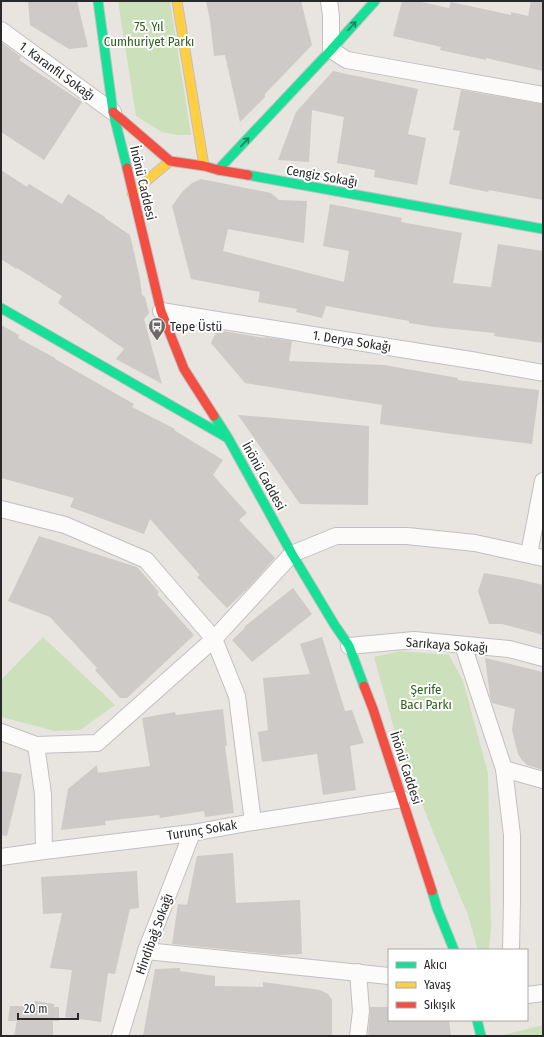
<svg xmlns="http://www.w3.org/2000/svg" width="544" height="1037" viewBox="0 0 544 1037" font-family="'Fira Sans Condensed',sans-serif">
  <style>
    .green { fill: #cce1bb }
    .building { fill: #cdcac7 }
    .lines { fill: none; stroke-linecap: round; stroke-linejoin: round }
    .street-casing { stroke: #c1c0c1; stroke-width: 18 }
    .fast-casing { stroke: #c1c0c1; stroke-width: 11 }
    .slow-casing { stroke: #c1c0c1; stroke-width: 11 }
    .jam-casing { stroke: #c1c0c1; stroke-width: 11 }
    .street { stroke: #fcfbfa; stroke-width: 16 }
    .fast { stroke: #16e098; stroke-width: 9 }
    .slow { stroke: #ffcf43; stroke-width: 9 }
    .jam { stroke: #f24e42; stroke-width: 9 }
    .oneway { stroke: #208460 }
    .labels { text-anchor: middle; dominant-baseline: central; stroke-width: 4; stroke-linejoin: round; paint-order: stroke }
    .park-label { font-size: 13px; fill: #2f611e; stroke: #fff }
    .street-label { font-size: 13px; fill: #292929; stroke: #fff }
    .poi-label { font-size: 13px; fill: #292929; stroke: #fff; text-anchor: start }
  </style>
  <rect width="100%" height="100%" fill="#e8e4e0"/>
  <g class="green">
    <path d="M 118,1 L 170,1 L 191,135 L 177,135 L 162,132 L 136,116 Z"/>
    <path d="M 43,637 L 115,705 L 80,730 L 55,731 L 1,717 L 1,680 Z"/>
    <path d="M 400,651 L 449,655 L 463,681 L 488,773 L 491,928 L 489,950 L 478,950 L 468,915 L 433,832 L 397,739 L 374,657 Z"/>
    <path d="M 543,1025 L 543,1036 L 499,1036 Z"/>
  </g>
  <g class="building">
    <path d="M 28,1 L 77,1 L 88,47 L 69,49 L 30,25 Z"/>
    <path d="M 206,1 L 301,1 L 312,45 L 265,94 L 265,97 L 240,122 L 225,55 L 214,56 L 210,20 Z"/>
    <path d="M 402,1 L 417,1 L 449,8 L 451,2 L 511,15 L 511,12 L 528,16 L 531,1 L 543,1 L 543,71 L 486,58 L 486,60 L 440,50 L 441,47 L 393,36 Z"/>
    <path d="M 1,42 L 21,57 L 19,60 L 82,102 L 44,160 L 1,132 Z"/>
    <path d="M 333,71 L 418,89 L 408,134 L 426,138 L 417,185 L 374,177 L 375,170 L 337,163 L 344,117 L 312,110 L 309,162 L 278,160 L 296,112 Z"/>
    <path d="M 461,90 L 543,104 L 543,200 L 489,190 L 488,192 L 449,184 L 460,131 L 453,130 Z"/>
    <path d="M 1,170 L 27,187 L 29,184 L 62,204 L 68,194 L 105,217 L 105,218 L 130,235 L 140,279 L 142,295 L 145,297 L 149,313 L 144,319 L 162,384 L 116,359 L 124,349 L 58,303 L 62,296 L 17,268 L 16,269 L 1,259 Z"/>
    <path d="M 201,179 L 271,193 L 279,200 L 307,201 L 304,243 L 228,229 L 223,251 L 344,282 L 349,251 L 323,246 L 330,204 L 402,218 L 401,222 L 462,233 L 453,283 L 491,287 L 498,244 L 543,251 L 543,343 L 494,336 L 495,333 L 434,327 L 409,323 L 409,321 L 326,306 L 322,318 L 296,312 L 297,309 L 258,302 L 260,292 L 191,279 L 172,206 L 183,191 L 192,183 Z"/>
    <path d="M 1,325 L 19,335 L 18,338 L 55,358 L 55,359 L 134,404 L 132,407 L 175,429 L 174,430 L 223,460 L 213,475 L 247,513 L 239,520 L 275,558 L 249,587 L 227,608 L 197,577 L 200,575 L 150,519 L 144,534 L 70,507 L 74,498 L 1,478 Z"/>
    <path d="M 217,330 L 265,338 L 265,337 L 292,341 L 289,361 L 384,365 L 458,378 L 458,380 L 539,390 L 532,444 L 460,435 L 380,424 L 382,405 L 245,383 L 211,343 Z"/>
    <path d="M 238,415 L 369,426 L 368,505 L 300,504 Z"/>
    <path d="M 39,536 L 137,567 L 159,592 L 157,594 L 194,635 L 127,698 L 120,698 L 95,670 L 97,668 L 50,617 L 8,601 Z"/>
    <path d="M 484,573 L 518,579 L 543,585 L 543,635 L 502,624 L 489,624 L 478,591 Z"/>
    <path d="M 293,588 L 312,614 L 252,662 L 232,640 L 245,628 L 244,627 Z"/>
    <path d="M 322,637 L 345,711 L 352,710 L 364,743 L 350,746 L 356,790 L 323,795 L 317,754 L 262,762 L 258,732 L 268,730 L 263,678 L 310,674 L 300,644 Z"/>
    <path d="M 485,658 L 543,672 L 543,770 L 527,765 L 522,760 L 518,754 L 512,730 L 515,709 L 492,703 L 490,696 Z"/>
    <path d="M 223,709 L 227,746 L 225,746 L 234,813 L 205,817 L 204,811 L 160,818 L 159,815 L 105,821 L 106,825 L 61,830 L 68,789 L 97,765 L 98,773 L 150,766 L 142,718 L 175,712 L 176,715 Z"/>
    <path d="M 1,771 L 22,774 L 7,836 L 1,835 Z"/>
    <path d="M 233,853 L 236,903 L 300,900 L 302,954 L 280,955 L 172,944 L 178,904 L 187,905 L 197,856 Z"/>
    <path d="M 137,871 L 139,908 L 130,909 L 115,974 L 108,973 L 101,1022 L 65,1017 L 72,970 L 50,968 L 62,913 L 43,914 L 41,877 Z"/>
    <path d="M 180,968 L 180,971 L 215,976 L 215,986 L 263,987 L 263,982 L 320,990 L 328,994 L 332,1000 L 332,1036 L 143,1036 L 155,969 Z"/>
    <path d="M 35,1001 L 54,1004 L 54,1007 L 59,1007 L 59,1021 L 53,1021 L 53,1036 L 14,1036 L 17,1021 L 8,1021 L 10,1006 L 35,1006 Z"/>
    <path d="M 370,1007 L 389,1007 L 389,1020 L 449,1020 L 451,1036 L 368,1036 L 370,1012 Z"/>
  </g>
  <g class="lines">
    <g class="street-casing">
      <g id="street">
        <path d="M 329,1 L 331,16 L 331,50 L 347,60 L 543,95"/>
        <path d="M 1,30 L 113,112"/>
        <path d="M 161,311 L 477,361 L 543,373"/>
        <path d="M 1,509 L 65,525 L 146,560 L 214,639 L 237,696 L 253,822"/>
        <path d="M 529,554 L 543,481"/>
        <path d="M 463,645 L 504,769 L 512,835 L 512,901 L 511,950"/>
        <path d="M 349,646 L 414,640 L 509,649 L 543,658"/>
        <path d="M 1,732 L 36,745"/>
        <path d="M 504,769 L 543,780"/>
        <path d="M 44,851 L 43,794 L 36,745 L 97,743 L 214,639 L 292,554 L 336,536 L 407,536 L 475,543 L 543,558"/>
        <path d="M 1,857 L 44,851 L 192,833 L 253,822 L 402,799"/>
        <path d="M 146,951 L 389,976"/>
        <path d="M 358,972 L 361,1011 L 358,1036"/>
        <path d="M 527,995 L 543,993"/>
        <path d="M 120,1036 L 146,951 L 192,833"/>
      </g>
    </g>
    <g class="fast-casing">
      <g id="fast">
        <path d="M 98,1 L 113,112 L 127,168"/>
        <path d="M 218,170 L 331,50 L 375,1"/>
        <path d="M 248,175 L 543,229"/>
        <path d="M 1,308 L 226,437"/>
        <path d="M 214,416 L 228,438 L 292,554 L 334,624 L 349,646 L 364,686"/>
        <path d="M 432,891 L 437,908 L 454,950"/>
        <path d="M 477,1020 L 481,1036"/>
      </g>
    </g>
    <g class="slow-casing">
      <g id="slow">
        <path d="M 177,1 L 204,166"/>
        <path d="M 132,193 L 170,161"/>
      </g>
    </g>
    <g class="jam-casing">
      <g id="jam">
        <path d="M 113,112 L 170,161 L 204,166 L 218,170 L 248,175"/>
        <path d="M 127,168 L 161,311 L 184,369 L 214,416"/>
        <path d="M 364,686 L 373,709 L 432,891"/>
      </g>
    </g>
    <use href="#street" class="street"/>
    <use href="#fast" class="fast"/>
    <use href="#slow" class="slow"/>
    <use href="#jam" class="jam"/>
  </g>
  <defs><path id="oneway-shaft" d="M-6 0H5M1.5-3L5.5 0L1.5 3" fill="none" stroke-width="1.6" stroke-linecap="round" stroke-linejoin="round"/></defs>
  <g class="oneway">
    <use href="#oneway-shaft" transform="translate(352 26) rotate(-48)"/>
    <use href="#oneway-shaft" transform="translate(245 142) rotate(-47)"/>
  </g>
  <defs>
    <g id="bus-pin" transform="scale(0.9)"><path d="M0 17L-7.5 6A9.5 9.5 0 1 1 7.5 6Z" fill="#6c6a69" stroke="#fff"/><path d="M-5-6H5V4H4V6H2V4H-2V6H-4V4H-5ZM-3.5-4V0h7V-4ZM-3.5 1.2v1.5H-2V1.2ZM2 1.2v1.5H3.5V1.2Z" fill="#fff"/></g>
  </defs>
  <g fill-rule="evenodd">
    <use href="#bus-pin" x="157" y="326"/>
  </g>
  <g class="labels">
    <g class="park-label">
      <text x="149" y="26">75. Yıl<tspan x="149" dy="15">Cumhuriyet Parkı</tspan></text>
      <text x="426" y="689">Şerife<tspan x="426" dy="15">Bacı Parkı</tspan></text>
    </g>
    <g class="street-label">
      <text transform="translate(57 71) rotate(36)">1. Karanfil Sokağı</text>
      <text transform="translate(322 176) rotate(10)">Cengiz Sokağı</text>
      <text transform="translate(143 183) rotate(77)">İnönü Caddesi</text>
      <text transform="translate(352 341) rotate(9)">1. Derya Sokağı</text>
      <text transform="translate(264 476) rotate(61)">İnönü Caddesi</text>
      <text transform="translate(447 645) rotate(4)">Sarıkaya Sokağı</text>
      <text transform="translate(406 768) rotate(72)">İnönü Caddesi</text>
      <text transform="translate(202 830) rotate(-9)">Turunç Sokak</text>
      <text transform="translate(154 934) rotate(-70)">Hindibağ Sokağı</text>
    </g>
    <g class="poi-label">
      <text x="170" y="326">Tepe Üstü</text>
    </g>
  </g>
  <rect width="544" height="1037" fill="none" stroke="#292929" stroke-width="4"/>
  <rect x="388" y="949" width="140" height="72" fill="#ffffff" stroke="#a9a9a9"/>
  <rect x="396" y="962" width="20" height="6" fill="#16e098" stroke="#a9a9a9"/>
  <text x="424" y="969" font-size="12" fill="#292929">Akıcı</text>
  <rect x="396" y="982" width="20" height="6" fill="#ffcf43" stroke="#a9a9a9"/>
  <text x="424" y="989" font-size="12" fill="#292929">Yavaş</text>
  <rect x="396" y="1002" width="20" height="6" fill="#f24e42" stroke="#a9a9a9"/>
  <text x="424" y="1009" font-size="12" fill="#292929">Sıkışık</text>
  <path d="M18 1013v6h60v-6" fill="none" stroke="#292929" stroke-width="2"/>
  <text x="24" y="1013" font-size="12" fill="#292929" stroke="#ffffff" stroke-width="3" paint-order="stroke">20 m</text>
</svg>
